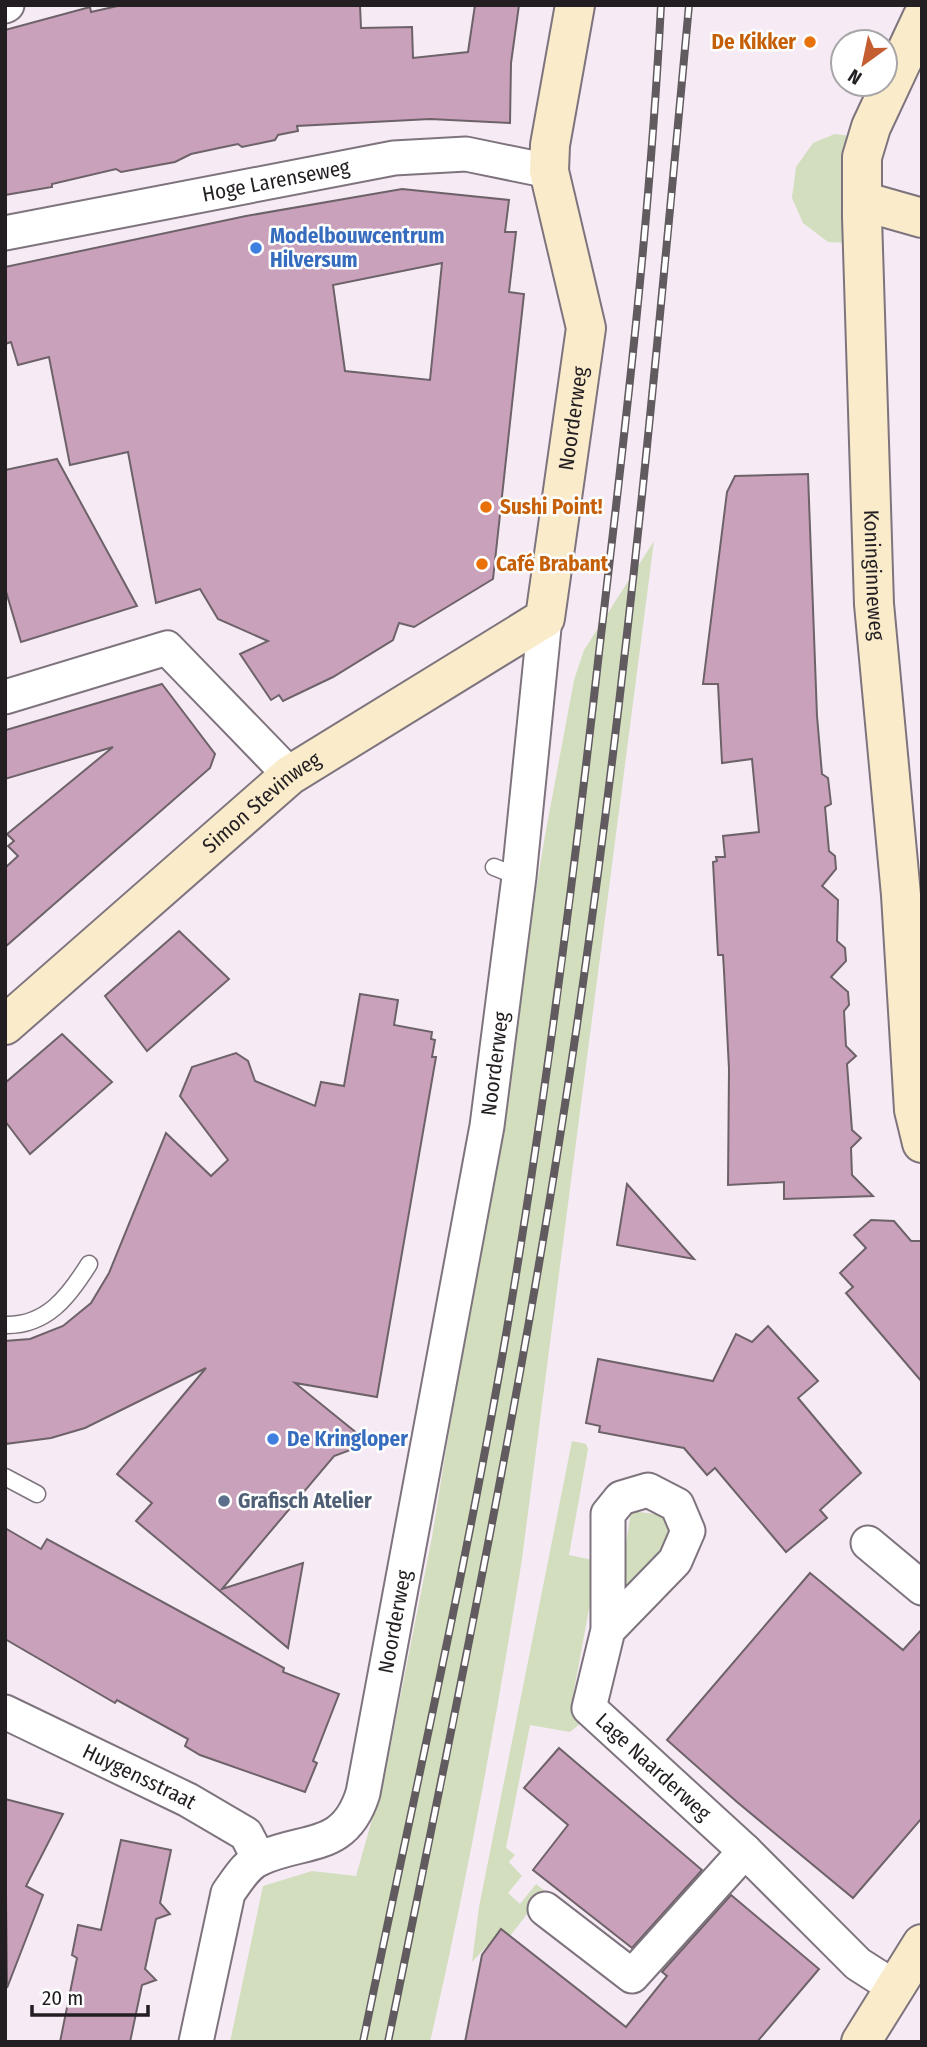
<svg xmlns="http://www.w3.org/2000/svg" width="927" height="2047" viewBox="0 0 927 2047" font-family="'Fira Sans Condensed',sans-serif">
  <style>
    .green { fill: #d3debe }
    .building { fill: #caa1bb; stroke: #6e6269; stroke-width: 2; fill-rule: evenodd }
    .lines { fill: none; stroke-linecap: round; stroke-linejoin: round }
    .lane-casing { stroke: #7e747e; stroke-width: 19 }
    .street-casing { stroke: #7e747e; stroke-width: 37 }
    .secondary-casing { stroke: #7e747e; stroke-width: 42 }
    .lane { stroke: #fff; stroke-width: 16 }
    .street { stroke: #fff; stroke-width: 33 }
    .secondary { stroke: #faebca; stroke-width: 38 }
    .rail-casing { stroke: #615b60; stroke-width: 8 }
    .rail { stroke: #fff; stroke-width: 5; stroke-dasharray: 16; stroke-linecap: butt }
    .food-dot { fill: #e8710a; stroke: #fff; stroke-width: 2.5 }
    .shop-dot { fill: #3f7fe0; stroke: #fff; stroke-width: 2.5 }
    .service-dot { fill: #5c6f8a; stroke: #fff; stroke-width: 2.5 }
    .labels { text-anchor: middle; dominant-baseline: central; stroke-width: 5; stroke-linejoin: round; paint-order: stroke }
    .food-label { font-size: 21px; font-weight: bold; fill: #c56008; stroke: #fff; text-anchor: start }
    .street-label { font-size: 21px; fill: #221e22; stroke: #fff }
    .shop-label { font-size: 21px; font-weight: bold; fill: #366cbe; stroke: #fff; text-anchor: start }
    .service-label { font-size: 21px; font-weight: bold; fill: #4e5e75; stroke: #fff; text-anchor: start }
  </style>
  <rect width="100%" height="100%" fill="#f6ebf5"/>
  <g class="green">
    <path d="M 835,134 L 859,137 L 850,243 L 828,242 L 803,223 L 792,198 L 796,167 L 813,143 Z"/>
    <path d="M 654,541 L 522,1559 C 496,1721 467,1882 430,2042 L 230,2042 L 263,1886 L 312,1871 L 356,1876 L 385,1774 L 432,1537 L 544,841 L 574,680 L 584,650 Z"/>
    <path d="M 572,1441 L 586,1444 L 588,1449 L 569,1555 L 598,1561 L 574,1690 L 581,1723 L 570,1732 L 530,1725 L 506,1848 L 515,1855 L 509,1862 L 522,1876 L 508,1893 L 520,1904 L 536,1884 L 545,1891 L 510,1936 L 502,1930 L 472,1962 L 479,1907 Z"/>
    <path d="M 631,1511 L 663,1515 L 676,1537 L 617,1602 Z"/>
  </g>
  <g class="building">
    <path d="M 122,5 L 360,5 L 361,28 L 412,27 L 413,58 L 468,52 L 475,5 L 519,5 L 511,63 L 510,123 L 430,119 L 297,126 L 298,131 L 278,135 L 275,140 L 242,147 L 238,144 L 219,148 L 191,154 L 175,162 L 121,172 L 116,169 L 52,184 L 52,187 L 5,195 L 5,30 L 90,7 L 91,12 Z"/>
    <path d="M 402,189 L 509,200 L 505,232 L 516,232 L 509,292 L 524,294 L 493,579 L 414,627 L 399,623 L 393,640 L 333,677 L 283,701 L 279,695 L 271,700 L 240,654 L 268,641 L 218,619 L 200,589 L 156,603 L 128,452 L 70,465 L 49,357 L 18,365 L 11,342 L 5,344 L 5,267 L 246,216 ZM 442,263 L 430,380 L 345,371 L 333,285 Z"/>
    <path d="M 57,459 L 137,606 L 21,642 L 5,588 L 5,470 Z"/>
    <path d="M 808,474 L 817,716 L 822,774 L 828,778 L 831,804 L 825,807 L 829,851 L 835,856 L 836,869 L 822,886 L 838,900 L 837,941 L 845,948 L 846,961 L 831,977 L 848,992 L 849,1005 L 844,1011 L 846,1046 L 856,1056 L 847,1064 L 852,1130 L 861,1138 L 851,1148 L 852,1175 L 873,1196 L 784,1199 L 784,1182 L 728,1185 L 729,1069 L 724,971 L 723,955 L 718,955 L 713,862 L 717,861 L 716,857 L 725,857 L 723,836 L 759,832 L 752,759 L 722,763 L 718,684 L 703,684 L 727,492 L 735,476 Z"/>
    <path d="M 162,684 L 215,754 L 210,768 L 5,947 L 5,868 L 18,856 L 8,846 L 14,841 L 7,834 L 113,747 L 5,779 L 6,730 Z"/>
    <path d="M 179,931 L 229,979 L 147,1051 L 105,996 Z"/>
    <path d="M 360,994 L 398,1000 L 394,1025 L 432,1032 L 431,1039 L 435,1040 L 432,1057 L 436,1057 L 377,1397 L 295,1383 L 369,1443 L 334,1456 L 222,1589 L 303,1563 L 288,1648 L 136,1521 L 152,1503 L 117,1474 L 206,1368 L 85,1428 L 51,1438 L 5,1444 L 5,1341 L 30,1339 L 63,1326 L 91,1303 L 109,1273 L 166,1133 L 211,1176 L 228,1160 L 180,1096 L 192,1067 L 236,1053 L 248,1061 L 255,1081 L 315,1106 L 321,1082 L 344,1086 Z"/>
    <path d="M 62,1034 L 112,1082 L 30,1154 L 5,1121 L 5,1083 Z"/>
    <path d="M 627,1184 L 694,1259 L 617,1245 Z"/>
    <path d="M 871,1220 L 894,1221 L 911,1241 L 922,1241 L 922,1382 L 846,1293 L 853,1287 L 840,1273 L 866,1248 L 854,1235 Z"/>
    <path d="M 768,1326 L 818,1381 L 798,1398 L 861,1473 L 820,1510 L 827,1518 L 786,1552 L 715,1468 L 707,1475 L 684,1448 L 599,1432 L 600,1426 L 586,1423 L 598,1359 L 713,1381 L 736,1334 L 752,1342 Z"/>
    <path d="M 5,1528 L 41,1549 L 47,1539 L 284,1668 L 283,1672 L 339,1694 L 313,1761 L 317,1763 L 305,1792 L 200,1755 L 185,1746 L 188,1739 L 117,1700 L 115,1703 L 5,1639 Z"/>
    <path d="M 810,1573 L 903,1650 L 922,1629 L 922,1818 L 853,1898 L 737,1802 L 667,1740 Z"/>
    <path d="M 559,1748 L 702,1870 L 632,1948 L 533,1870 L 568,1825 L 524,1788 Z"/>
    <path d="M 5,1799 L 63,1814 L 26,1886 L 43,1895 L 7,1988 Z"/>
    <path d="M 121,1840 L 171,1850 L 160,1903 L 170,1914 L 156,1919 L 145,1969 L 156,1980 L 142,1985 L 130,2042 L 60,2042 L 77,1958 L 72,1955 L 78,1925 L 101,1930 Z"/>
    <path d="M 731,1895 L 819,1969 L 757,2042 L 465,2042 L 482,1955 L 501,1929 L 626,2027 L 667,1976 L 662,1972 Z"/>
  </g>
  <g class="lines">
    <g class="lane-casing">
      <g id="lane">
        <path d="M 494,867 L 519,877"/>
        <path d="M 5,1325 C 47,1326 69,1296 89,1264"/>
        <path d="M 5,1477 L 37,1494"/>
      </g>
    </g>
    <g class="street-casing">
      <g id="street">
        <path d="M 5,6 L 7,5"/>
        <path id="s1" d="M 5,233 L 394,158 L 466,154 L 549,171"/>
        <path d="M 5,697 L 167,648 L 290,775"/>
        <path d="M 868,1543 L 922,1588"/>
        <path id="s2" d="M 608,1630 L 608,1514 L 621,1498 L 648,1490 L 677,1505 L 688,1531 L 675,1561 L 608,1630 L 589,1708 L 745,1851 L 858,1964 L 894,1987"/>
        <path id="s3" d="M 5,1712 L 188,1800 L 246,1834 L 259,1859"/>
        <path d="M 545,1909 L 632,1976 L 745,1851"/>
        <path id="s4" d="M 196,2042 L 228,1893 C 237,1881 246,1864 261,1858 C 307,1838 345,1851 363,1793 L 487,1126 L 519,877 L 545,618"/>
      </g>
    </g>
    <g class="secondary-casing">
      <g id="secondary">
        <path id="s5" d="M 922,18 L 871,127 L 862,157 L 862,217 L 874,604 L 901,895 L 914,1110 L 922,1143"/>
        <path d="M 862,201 L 922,218"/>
        <path id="s6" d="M 5,1025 L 290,775 L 545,618 L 586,328 L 549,171 L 550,145 L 575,5"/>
        <path d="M 861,2042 L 922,1944"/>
      </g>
    </g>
    <use href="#lane" class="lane"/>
    <use href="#street" class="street"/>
    <use href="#secondary" class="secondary"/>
    <g class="rail-casing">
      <g id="rail">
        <path d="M 363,2042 C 413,1799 469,1556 510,1311 C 547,1090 575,867 600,644 C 625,432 650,219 661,5"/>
        <path d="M 388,2042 C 460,1690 533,1339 583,983 C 629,659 659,332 689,5"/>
      </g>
    </g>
    <use href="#rail" class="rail"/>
  </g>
  <g class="food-dot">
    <circle cx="810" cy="42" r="7"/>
    <circle cx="486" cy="507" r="7"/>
    <circle cx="482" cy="564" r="7"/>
  </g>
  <g class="shop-dot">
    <circle cx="256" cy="248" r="7"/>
    <circle cx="273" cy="1439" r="7"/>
  </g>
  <circle class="service-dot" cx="224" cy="1501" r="7"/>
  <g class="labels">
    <g class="food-label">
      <text x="796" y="42" text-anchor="end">De Kikker</text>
      <text x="500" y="507">Sushi Point!</text>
      <text x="496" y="564">Café Brabant</text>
    </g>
    <g class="street-label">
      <text stroke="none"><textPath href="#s1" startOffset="276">Hoge Larenseweg</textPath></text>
      <text stroke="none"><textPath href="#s6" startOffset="880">Noorderweg</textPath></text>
      <text stroke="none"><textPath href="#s5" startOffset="570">Koninginneweg</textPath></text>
      <text stroke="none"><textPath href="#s6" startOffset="340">Simon Stevinweg</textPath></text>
      <text stroke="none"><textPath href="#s4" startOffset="1071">Noorderweg</textPath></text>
      <text stroke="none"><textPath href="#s4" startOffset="504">Noorderweg</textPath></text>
      <text stroke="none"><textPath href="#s2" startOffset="522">Lage Naarderweg</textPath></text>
      <text stroke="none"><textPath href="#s3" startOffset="149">Huygensstraat</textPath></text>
    </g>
    <g class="shop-label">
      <text x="270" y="236">Modelbouwcentrum<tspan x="270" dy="24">Hilversum</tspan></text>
      <text x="287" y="1439">De Kringloper</text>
    </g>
    <g class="service-label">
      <text x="238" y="1501">Grafisch Atelier</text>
    </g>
  </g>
  <rect width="927" height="2047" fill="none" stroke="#221e22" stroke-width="14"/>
  <g transform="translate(864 63) rotate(213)"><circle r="33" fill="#ffffff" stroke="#a7a5a7" stroke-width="2"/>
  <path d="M0-5L12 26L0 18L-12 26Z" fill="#c45d30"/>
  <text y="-10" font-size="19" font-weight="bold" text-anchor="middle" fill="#221e22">N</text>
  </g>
  <path d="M32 2005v10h116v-10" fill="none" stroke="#221e22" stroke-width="3.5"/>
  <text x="42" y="2005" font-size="21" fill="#221e22" stroke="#ffffff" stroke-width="5" paint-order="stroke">20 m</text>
</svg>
